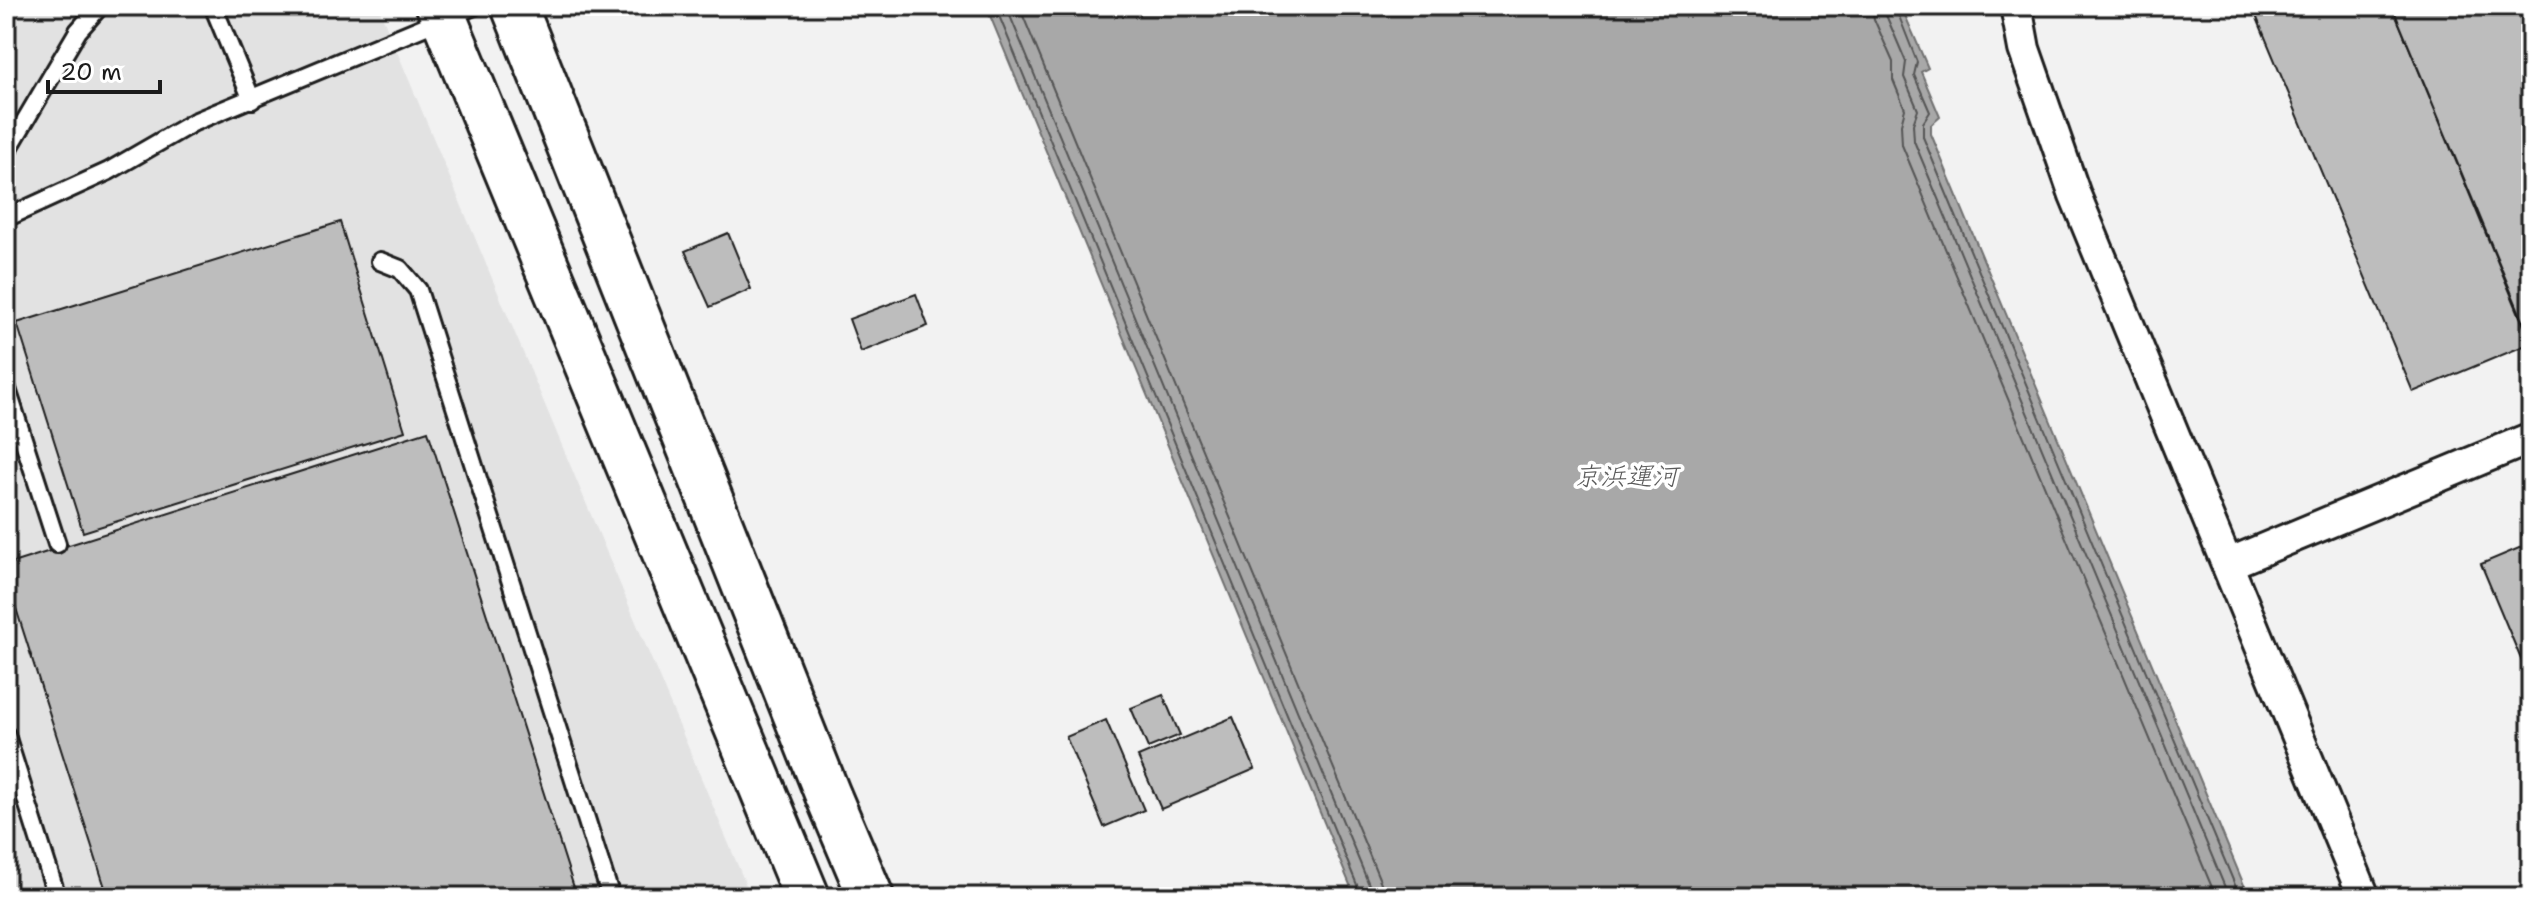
<svg xmlns="http://www.w3.org/2000/svg" width="2537" height="903" viewBox="0 0 2537 903" font-family="'Shantell Sans','Klee One',sans-serif">
  <style>
    .built { fill: #e2e2e2 }
    .water { fill: #a8a8a8; stroke: #707070; stroke-width: 2 }
    .lines { fill: none; stroke-linecap: round; stroke-linejoin: round }
    .shore { stroke: #545454; stroke-width: 2 }
    .building { fill: #bdbdbd; stroke: #1c1c1c; stroke-width: 2 }
    .lane-casing { stroke: #1c1c1c; stroke-width: 22 }
    .street-casing { stroke: #1c1c1c; stroke-width: 36 }
    .secondary-casing { stroke: #1c1c1c; stroke-width: 50 }
    .lane { stroke: #fff; stroke-width: 16 }
    .street { stroke: #fff; stroke-width: 30 }
    .secondary { stroke: #fff; stroke-width: 44 }
    .labels { text-anchor: middle; dominant-baseline: central; stroke-width: 7; stroke-linejoin: round; paint-order: stroke }
    .water-label { font-size: 26px; font-style: italic; fill: #5b5b5b; stroke: #fff }
  </style>
  <rect width="100%" height="100%" fill="#f2f2f2"/>
  <filter id="ink" filterUnits="userSpaceOnUse"><feTurbulence type="fractalNoise" baseFrequency=".0125" numOctaves="2"/><feDisplacementMap in="SourceGraphic" scale="16" xChannelSelector="R" yChannelSelector="G"/><feConvolveMatrix kernelMatrix="1 2 1 2 8 2 1 2 1" color-interpolation-filters="sRGB"/></filter>
  <g filter="url(#ink)">
    <path class="built" d="M 6,6 L 378,6 L 751,897 L 9,897 L 6,886 Z"/>
    <path class="water" d="M 986,6 L 1901,6 L 1928,68 L 1921,72 L 1940,117 L 1931,125 L 1931,134 L 2249,897 L 1355,897 Z"/>
    <g class="lines">
      <g class="shore">
        <path d="M 995,6 L 1362,897"/>
        <path d="M 1006,6 L 1370,887 L 1372,897"/>
        <path d="M 1019,6 L 1381,883 L 1384,897"/>
        <path d="M 1872,6 L 1874,19 L 1893,62 L 1893,80 L 1905,109 L 1901,124 L 1902,145 L 2216,897"/>
        <path d="M 1884,6 L 1886,15 L 1906,62 L 1904,77 L 1918,110 L 1913,124 L 1914,141 L 2229,897"/>
        <path d="M 1895,6 L 1917,62 L 1914,75 L 1930,112 L 1923,123 L 1923,137 L 2240,897"/>
      </g>
    </g>
    <g class="building">
      <path d="M 2252,6 L 2392,6 L 2531,343 L 2413,392 Z"/>
      <path d="M 2392,6 L 2531,6 L 2531,321 L 2524,323 Z"/>
      <path d="M 340,222 L 405,431 L 83,532 L 17,323 Z"/>
      <path d="M 728,233 L 751,289 L 710,307 L 685,251 Z"/>
      <path d="M 916,294 L 928,326 L 861,352 L 849,319 Z"/>
      <path d="M 428,431 L 577,897 L 108,897 L 6,577 L 6,565 Z"/>
      <path d="M 2531,543 L 2531,683 L 2481,564 Z"/>
      <path d="M 1163,695 L 1180,735 L 1148,748 L 1131,708 Z"/>
      <path d="M 1233,717 L 1255,769 L 1161,809 L 1138,757 Z"/>
      <path d="M 1106,720 L 1144,810 L 1104,827 L 1066,737 Z"/>
    </g>
    <g class="lines">
      <g class="lane-casing">
        <g id="lane">
          <path d="M 213,6 L 252,100"/>
          <path d="M 6,153 L 78,31 L 100,6"/>
          <path d="M 6,218 L 109,171 L 194,122 L 474,6"/>
          <path d="M 380,261 L 400,269 L 418,290 L 611,897"/>
          <path d="M 6,386 L 57,544"/>
          <path d="M 6,735 L 57,897"/>
        </g>
      </g>
      <g class="street-casing">
        <g id="street">
          <path d="M 2016,6 L 2024,49 L 2075,195 L 2364,897"/>
          <path d="M 2228,564 L 2531,438"/>
        </g>
      </g>
      <g class="secondary-casing">
        <g id="secondary">
          <path d="M 439,6 L 807,897"/>
          <path d="M 514,6 L 827,793 L 871,897"/>
        </g>
      </g>
      <use href="#lane" class="lane"/>
      <use href="#street" class="street"/>
      <use href="#secondary" class="secondary"/>
    </g>
  </g>
  <g class="labels">
    <g class="water-label">
      <text x="1626" y="475">京浜運河</text>
    </g>
  </g>
  <rect width="2537" height="903" fill="none" stroke="#fff" stroke-width="32"/>
  <rect x="16" y="16" width="2505" height="871" fill="none" stroke="#1c1c1c" stroke-width="3" filter="url(#ink)"/>
  <path d="M48 80v12h112v-12" fill="none" stroke="#1c1c1c" stroke-width="4"/>
  <text x="60" y="80" font-size="24" fill="#1c1c1c" stroke="#ffffff" stroke-width="6" paint-order="stroke">20 m</text>
</svg>
